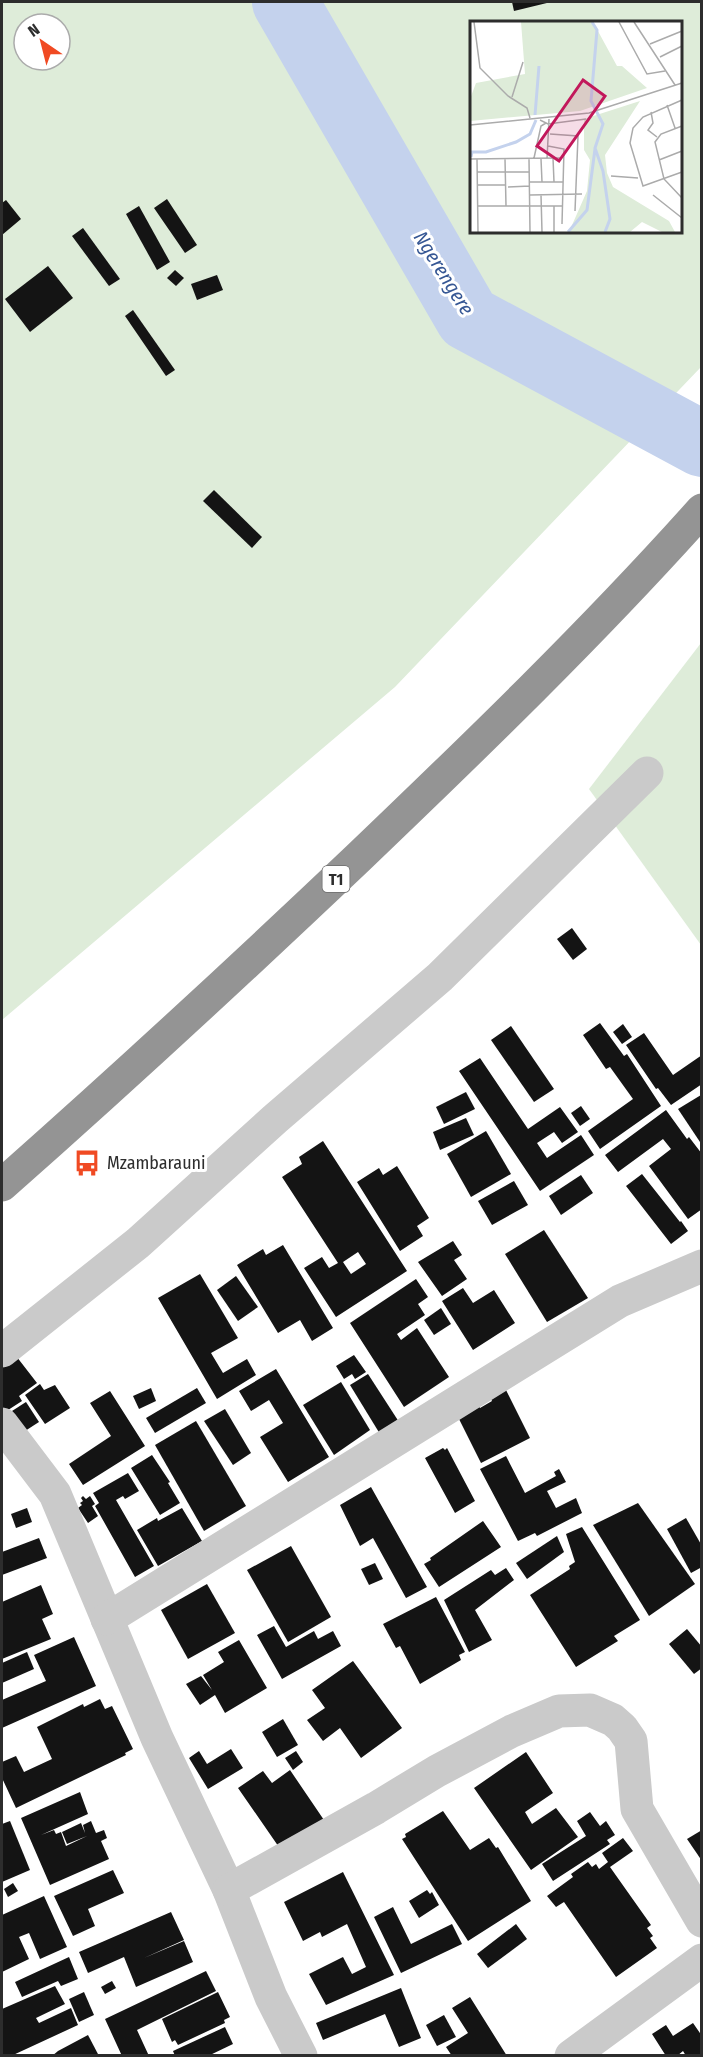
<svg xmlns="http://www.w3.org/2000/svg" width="703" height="2057" viewBox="0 0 703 2057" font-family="'Fira Sans Condensed',sans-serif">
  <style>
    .green { fill: #deecd9; fill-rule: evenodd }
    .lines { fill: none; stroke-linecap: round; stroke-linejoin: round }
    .river { stroke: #c4d2ed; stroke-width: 66 }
    .building { fill: #141414; fill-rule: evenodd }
    .minor { stroke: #cacaca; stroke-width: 33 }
    .highway { stroke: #949494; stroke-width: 33 }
    .labels { text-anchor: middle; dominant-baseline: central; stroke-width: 6; stroke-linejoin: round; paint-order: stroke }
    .shield { fill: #fff; stroke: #6c6c6c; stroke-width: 1.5 }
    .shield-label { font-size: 16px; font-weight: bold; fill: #2d2d2d }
    .poi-label { font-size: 18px; fill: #2d2d2d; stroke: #fff; text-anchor: start }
    .water-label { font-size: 20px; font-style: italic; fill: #365794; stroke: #fff }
    .inset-river { fill: none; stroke: #c4d2ed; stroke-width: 3 }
    .inset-road { fill: none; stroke: #ababab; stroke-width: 1.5 }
    .view { fill: #c2185b; fill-opacity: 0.15; stroke: #c2185b; stroke-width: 3 }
    .inset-edge { fill: none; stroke: #2d2d2d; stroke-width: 3 }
  </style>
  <rect width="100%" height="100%" fill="#fff"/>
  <g class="green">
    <path d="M 2,2 L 701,2 L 701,367 L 395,687 L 2,1020 ZM 472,22 L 680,22 L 680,231 L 472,231 ZM 24,24 L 60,24 L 60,60 L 24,60 Z"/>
    <path d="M 701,643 L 701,945 L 589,789 Z"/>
  </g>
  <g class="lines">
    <path class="river" d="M 285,2 L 468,318 L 702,444"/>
  </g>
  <g class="building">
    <path d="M 512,2 L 551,2 L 514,11 Z"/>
    <path d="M 167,199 L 197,245 L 185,253 L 154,208 Z"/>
    <path d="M 6,200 L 21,219 L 2,235 L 2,203 Z"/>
    <path d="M 139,206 L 170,262 L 157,270 L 126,214 Z"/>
    <path d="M 83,228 L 120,279 L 109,286 L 72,236 Z"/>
    <path d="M 48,266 L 73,298 L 30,332 L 5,299 Z"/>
    <path d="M 175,270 L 184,278 L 176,286 L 167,278 Z"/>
    <path d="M 217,275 L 223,290 L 197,300 L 191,284 Z"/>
    <path d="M 133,310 L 175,370 L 166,376 L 125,316 Z"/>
    <path d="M 214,490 L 262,537 L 252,548 L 203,501 Z"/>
    <path d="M 572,928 L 587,949 L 573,960 L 557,939 Z"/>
    <path d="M 600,1023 L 624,1056 L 627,1054 L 661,1106 L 600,1149 L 588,1131 L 633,1099 L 610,1067 L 606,1069 L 583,1035 Z"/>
    <path d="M 623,1024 L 632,1037 L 622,1044 L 613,1032 Z"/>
    <path d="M 511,1026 L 554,1089 L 534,1102 L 491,1040 Z"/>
    <path d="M 644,1033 L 673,1075 L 702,1055 L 702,1084 L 671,1105 L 658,1088 L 656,1089 L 626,1045 Z"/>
    <path d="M 480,1058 L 528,1129 L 560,1107 L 578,1132 L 562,1143 L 554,1132 L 537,1143 L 547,1158 L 581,1135 L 594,1155 L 540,1191 L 459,1071 Z"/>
    <path d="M 466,1092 L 475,1109 L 444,1124 L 436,1107 Z"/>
    <path d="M 701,1095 L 702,1096 L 702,1145 L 678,1109 Z"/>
    <path d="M 581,1106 L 590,1119 L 580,1126 L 571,1113 Z"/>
    <path d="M 666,1110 L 687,1139 L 689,1137 L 702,1154 L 702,1209 L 688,1219 L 649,1166 L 671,1149 L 663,1139 L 618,1172 L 605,1155 Z"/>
    <path d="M 466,1118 L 474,1135 L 440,1150 L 433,1132 Z"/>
    <path d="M 486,1131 L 511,1174 L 471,1197 L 447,1154 Z"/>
    <path d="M 323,1141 L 407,1271 L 336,1317 L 304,1268 L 322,1257 L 329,1268 L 338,1263 L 282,1177 L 302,1164 L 299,1157 ZM 358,1252 L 366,1264 L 351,1274 L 343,1262 Z"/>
    <path d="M 397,1166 L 429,1218 L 417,1226 L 423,1236 L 400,1251 L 357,1182 L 379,1168 L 383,1175 Z"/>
    <path d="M 642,1174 L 680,1222 L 681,1221 L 688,1231 L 671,1244 L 626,1186 Z"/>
    <path d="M 581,1175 L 593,1193 L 561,1215 L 549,1196 Z"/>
    <path d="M 514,1181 L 528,1205 L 492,1225 L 478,1201 Z"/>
    <path d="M 544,1230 L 588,1298 L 547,1322 L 505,1254 Z"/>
    <path d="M 453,1241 L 462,1255 L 454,1260 L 467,1279 L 442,1296 L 418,1262 Z"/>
    <path d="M 283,1245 L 333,1328 L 312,1341 L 300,1320 L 278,1333 L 237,1265 L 263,1249 L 266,1255 Z"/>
    <path d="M 200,1274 L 238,1338 L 211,1353 L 223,1373 L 247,1359 L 256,1375 L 217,1399 L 158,1298 Z"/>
    <path d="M 236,1276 L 258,1307 L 238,1321 L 217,1290 Z"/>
    <path d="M 416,1279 L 428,1297 L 418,1304 L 425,1315 L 397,1334 L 401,1340 L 417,1328 L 449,1377 L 404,1407 L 350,1323 Z"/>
    <path d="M 463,1288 L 473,1303 L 494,1290 L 515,1323 L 473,1350 L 442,1301 Z"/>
    <path d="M 441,1308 L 451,1324 L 434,1335 L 424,1320 Z"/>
    <path d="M 13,1352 L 37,1383 L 19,1396 L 22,1401 L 5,1412 L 2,1406 L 2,1361 Z"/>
    <path d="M 354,1355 L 366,1372 L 355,1379 L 352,1374 L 344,1379 L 336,1366 Z"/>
    <path d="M 276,1369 L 329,1457 L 288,1482 L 260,1437 L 283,1423 L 269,1400 L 251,1411 L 239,1391 Z"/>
    <path d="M 368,1374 L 399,1422 L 380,1434 L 350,1385 Z"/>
    <path d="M 341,1382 L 370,1430 L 334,1455 L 303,1405 Z"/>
    <path d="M 40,1384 L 44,1390 L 55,1385 L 70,1408 L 45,1424 L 25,1395 Z"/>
    <path d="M 504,1386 L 530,1438 L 481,1463 L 457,1415 L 478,1404 L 480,1408 L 492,1401 L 488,1393 Z"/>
    <path d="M 151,1388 L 156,1401 L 139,1409 L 133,1396 Z"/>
    <path d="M 197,1388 L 206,1403 L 155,1433 L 146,1418 Z"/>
    <path d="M 110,1391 L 145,1446 L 83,1485 L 69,1464 L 111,1436 L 90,1403 Z"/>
    <path d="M 26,1402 L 39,1422 L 25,1431 L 12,1411 Z"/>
    <path d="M 225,1409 L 251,1453 L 233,1465 L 204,1421 Z"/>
    <path d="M 196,1421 L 246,1506 L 204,1531 L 155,1445 Z"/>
    <path d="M 443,1448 L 445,1450 L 447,1448 L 475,1501 L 455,1513 L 425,1458 Z"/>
    <path d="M 152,1455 L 170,1482 L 168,1483 L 180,1503 L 160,1515 L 131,1468 Z"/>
    <path d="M 506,1456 L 525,1493 L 556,1476 L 554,1472 L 559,1469 L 566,1482 L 547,1491 L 556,1508 L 576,1498 L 582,1513 L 537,1536 L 535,1533 L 518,1541 L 480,1469 Z"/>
    <path d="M 128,1473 L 139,1491 L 125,1499 L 123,1496 L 116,1500 L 154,1566 L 135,1577 L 95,1506 L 99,1503 L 93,1493 Z"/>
    <path d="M 371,1487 L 427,1587 L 406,1598 L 373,1538 L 360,1546 L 340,1505 Z"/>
    <path d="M 83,1496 L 86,1499 L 90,1496 L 95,1504 L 92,1506 L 98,1516 L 88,1523 L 78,1508 L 82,1505 L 80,1503 L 83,1501 L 81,1498 Z"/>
    <path d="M 638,1503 L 695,1584 L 649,1616 L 593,1525 Z"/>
    <path d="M 27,1508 L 32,1522 L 16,1528 L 11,1514 Z"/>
    <path d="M 182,1508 L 202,1541 L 158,1566 L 137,1530 L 157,1518 L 158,1521 Z"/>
    <path d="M 686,1518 L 702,1546 L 702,1567 L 691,1573 L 667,1529 Z"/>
    <path d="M 483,1521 L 501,1547 L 439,1587 L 424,1564 L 431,1560 L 430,1558 Z"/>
    <path d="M 582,1527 L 640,1620 L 614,1636 L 618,1641 L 576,1667 L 530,1595 L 570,1569 L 569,1566 L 575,1562 L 566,1534 Z"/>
    <path d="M 557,1536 L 564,1552 L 527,1579 L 516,1563 Z"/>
    <path d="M 39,1538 L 47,1558 L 2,1575 L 2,1552 Z"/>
    <path d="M 291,1546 L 331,1617 L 288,1642 L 247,1570 Z"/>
    <path d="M 375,1563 L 383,1579 L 369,1585 L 361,1569 Z"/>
    <path d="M 506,1568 L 514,1580 L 475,1610 L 492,1640 L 469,1652 L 444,1600 L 491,1570 L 495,1575 Z"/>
    <path d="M 207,1584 L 235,1633 L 188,1659 L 161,1610 Z"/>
    <path d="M 41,1585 L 53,1614 L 42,1619 L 51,1639 L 2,1659 L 2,1602 Z"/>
    <path d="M 436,1597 L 465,1652 L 459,1655 L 461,1660 L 420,1684 L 400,1646 L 396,1648 L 383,1624 Z"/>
    <path d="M 274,1626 L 286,1647 L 314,1631 L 318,1639 L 333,1631 L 341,1646 L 282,1679 L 257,1635 Z"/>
    <path d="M 687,1629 L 702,1647 L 702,1668 L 694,1674 L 669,1644 Z"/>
    <path d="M 74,1637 L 96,1686 L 2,1728 L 2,1700 L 46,1681 L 34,1655 Z"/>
    <path d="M 239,1640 L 267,1688 L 225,1713 L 215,1695 L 200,1705 L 186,1684 L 201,1676 L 212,1690 L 203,1675 L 224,1662 L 218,1652 Z"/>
    <path d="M 27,1652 L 34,1669 L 2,1683 L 2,1663 Z"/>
    <path d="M 353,1661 L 402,1728 L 361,1758 L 340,1728 L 323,1741 L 307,1720 L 325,1708 L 312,1690 Z"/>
    <path d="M 100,1699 L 105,1709 L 112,1706 L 133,1749 L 125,1753 L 126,1755 L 16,1808 L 2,1778 L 2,1762 L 16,1756 L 24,1772 L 52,1759 L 37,1727 L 83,1704 L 84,1707 Z"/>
    <path d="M 283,1719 L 298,1745 L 277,1757 L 262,1732 Z"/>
    <path d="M 231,1749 L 243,1768 L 208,1789 L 189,1758 L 199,1751 L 207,1764 Z"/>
    <path d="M 296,1751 L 303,1762 L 293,1770 L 285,1758 Z"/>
    <path d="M 526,1752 L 553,1793 L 525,1812 L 532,1824 L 556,1808 L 578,1837 L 531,1870 L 474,1788 Z"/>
    <path d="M 290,1770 L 326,1823 L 283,1853 L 238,1788 L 263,1771 L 272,1783 Z"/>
    <path d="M 80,1792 L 88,1814 L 41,1835 L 54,1830 L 56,1834 L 61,1832 L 66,1846 L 87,1836 L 67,1844 L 62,1832 L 81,1823 L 85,1833 L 83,1825 L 91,1821 L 96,1833 L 104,1830 L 107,1838 L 101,1841 L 109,1859 L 50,1885 L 21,1818 Z"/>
    <path d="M 443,1811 L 470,1850 L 489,1838 L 496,1848 L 498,1847 L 531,1901 L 468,1941 L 402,1839 L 406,1837 L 405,1834 Z"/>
    <path d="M 590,1812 L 600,1826 L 606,1821 L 615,1835 L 607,1840 L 610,1844 L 553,1881 L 542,1864 L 586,1836 L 577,1821 Z"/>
    <path d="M 10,1821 L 30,1870 L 2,1882 L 2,1824 Z"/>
    <path d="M 702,1830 L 702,1861 L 687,1839 Z"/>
    <path d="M 623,1838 L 633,1851 L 610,1867 L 651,1925 L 647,1928 L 653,1936 L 650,1938 L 657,1948 L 616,1977 L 564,1902 L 556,1907 L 547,1896 L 573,1877 L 571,1874 L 588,1862 L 592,1867 L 596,1864 L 599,1869 L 608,1862 L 602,1853 Z"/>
    <path d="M 113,1870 L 124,1893 L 88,1909 L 95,1926 L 73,1936 L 54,1896 Z"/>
    <path d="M 343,1872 L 394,1975 L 326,2005 L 309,1974 L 343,1957 L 352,1974 L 366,1967 L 347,1924 L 322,1937 L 320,1932 L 303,1941 L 284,1902 Z"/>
    <path d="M 13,1883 L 18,1891 L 8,1897 L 4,1889 Z"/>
    <path d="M 427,1890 L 430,1894 L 432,1892 L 439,1905 L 419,1918 L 409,1901 Z"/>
    <path d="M 44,1896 L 67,1947 L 40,1959 L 29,1933 L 19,1937 L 29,1959 L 2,1972 L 2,1915 Z"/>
    <path d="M 393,1907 L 411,1944 L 452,1924 L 462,1944 L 401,1973 L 374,1917 Z"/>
    <path d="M 171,1912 L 184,1940 L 144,1958 L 184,1941 L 193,1962 L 136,1987 L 124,1957 L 88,1973 L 79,1952 Z"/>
    <path d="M 516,1924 L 527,1939 L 488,1968 L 477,1954 Z"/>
    <path d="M 69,1957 L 78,1979 L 61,1986 L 58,1981 L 22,1997 L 15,1982 Z"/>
    <path d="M 206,1971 L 216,1991 L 137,2030 L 149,2056 L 122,2056 L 105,2019 Z"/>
    <path d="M 112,1981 L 116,1988 L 105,1994 L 101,1987 Z"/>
    <path d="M 55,1986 L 65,2004 L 36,2018 L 39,2023 L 71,2008 L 78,2025 L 11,2056 L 3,2056 L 2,2009 Z"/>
    <path d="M 401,1988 L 421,2038 L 399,2047 L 385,2014 L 323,2040 L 316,2023 Z"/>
    <path d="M 84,1992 L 94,2015 L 79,2022 L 69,1999 Z"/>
    <path d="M 218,1992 L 230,2017 L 224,2020 L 225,2023 L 178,2045 L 175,2040 L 172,2042 L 162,2019 Z"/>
    <path d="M 470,1997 L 507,2056 L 452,2056 L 446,2047 L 468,2033 L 452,2008 Z"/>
    <path d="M 444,2015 L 456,2037 L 437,2046 L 426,2025 Z"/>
    <path d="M 693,2023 L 702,2036 L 702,2056 L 686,2056 L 683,2051 L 677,2056 L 666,2056 L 652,2034 L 666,2025 L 673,2036 Z"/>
    <path d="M 225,2027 L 233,2044 L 208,2056 L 175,2056 L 173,2051 Z"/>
    <path d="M 88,2035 L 99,2056 L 52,2056 L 58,2051 Z"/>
  </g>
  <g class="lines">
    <g class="minor">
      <path d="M 2,1351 L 138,1243 L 275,1119 L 440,977 L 647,773"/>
      <path d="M 2,1424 L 55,1494 L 157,1738 L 229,1890 L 271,1997 L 301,2056"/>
      <path d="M 107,1619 L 620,1301 L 702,1266"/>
      <path d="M 229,1890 L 376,1808 L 437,1771 L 512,1731 L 559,1711 L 590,1710 L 613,1720 L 622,1728 L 631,1741 L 637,1809 L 702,1921"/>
      <path d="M 571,2056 L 702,1960"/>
    </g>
    <path class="highway" d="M 2,1185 C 123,1078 241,969 358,858 C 476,745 593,632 702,510"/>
  </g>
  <defs>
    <g id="bus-bare" transform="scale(2.07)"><path d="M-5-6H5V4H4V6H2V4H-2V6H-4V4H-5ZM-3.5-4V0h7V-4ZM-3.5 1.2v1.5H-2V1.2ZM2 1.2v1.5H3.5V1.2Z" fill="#f04a23" stroke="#fff" stroke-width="2.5" paint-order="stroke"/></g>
  </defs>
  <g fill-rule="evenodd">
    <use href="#bus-bare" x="87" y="1163"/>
  </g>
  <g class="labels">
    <rect class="shield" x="322.5" y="866" width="27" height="26" rx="4.5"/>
    <g class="shield-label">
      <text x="336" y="879">T1</text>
    </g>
    <g class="poi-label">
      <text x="107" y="1163">Mzambarauni</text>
    </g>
    <g class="water-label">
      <text transform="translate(444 273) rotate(58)">Ngerengere</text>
    </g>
  </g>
  <g transform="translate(470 21)">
    <rect width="212" height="212" fill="#fff"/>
    <path d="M 51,1 L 123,1 L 147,45 L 152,45 L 177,67 L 110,90 L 0,100 L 0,78 L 6,62 L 55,53 ZM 170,80 L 135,134 L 137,152 L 143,166 L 199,200 L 205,211 L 192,211 L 172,201 L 160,211 L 99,211 L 117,170 L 120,139 L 114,129 L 114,98 Z" fill="#deecd9"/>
    <path class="inset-river" d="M 122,1 L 127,9 L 121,80 L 133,103 L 125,127 L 133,150 L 140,198 L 135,211M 65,94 L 69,45M 1,136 L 2,131 L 16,131 L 46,121 L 60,113 L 66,99M 98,211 L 117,189 L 125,128"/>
    <path class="inset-road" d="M 4,1 L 10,47 L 38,75 L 57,87 L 60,97M 149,1 L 177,53 L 195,50M 164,1 L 205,64M 180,23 L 212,10M 190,36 L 212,25M 42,76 L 53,41M 212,79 L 173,96 L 163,107 L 160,122 L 173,165 L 212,151M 197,84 L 205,107M 181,91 L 183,102 L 178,109 L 187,116M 70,99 L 78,103 L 116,98M 0,104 L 119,92 L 212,62M 212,105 L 191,113 L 185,121 L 194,158 L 212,177M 80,113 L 108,115 L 105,190M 78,125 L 94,128 L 92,203M 64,137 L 71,105 L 76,102M 83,137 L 84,161M 0,138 L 92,137M 7,138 L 8,211M 35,138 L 36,185M 59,138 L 60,211M 71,138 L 72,161M 77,138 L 79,98M 189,139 L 212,130M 7,151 L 59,151M 141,155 L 168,157M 59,161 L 93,161M 7,164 L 35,164M 38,166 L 60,165M 60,174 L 112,173M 71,174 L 72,211M 183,174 L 212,197M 7,185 L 92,185M 84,185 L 84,211"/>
    <path class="view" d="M 113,59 L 135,75 L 89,140 L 67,125 Z"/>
    <rect width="212" height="212" class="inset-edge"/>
  </g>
  <rect width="703" height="2057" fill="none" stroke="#2d2d2d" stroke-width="6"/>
  <g transform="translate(42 42) rotate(325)"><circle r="28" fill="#ffffff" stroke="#ababab" stroke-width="1.5"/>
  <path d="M0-4.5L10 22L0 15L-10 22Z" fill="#f04a23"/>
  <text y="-9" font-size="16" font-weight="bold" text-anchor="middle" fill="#2d2d2d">N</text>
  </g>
</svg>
